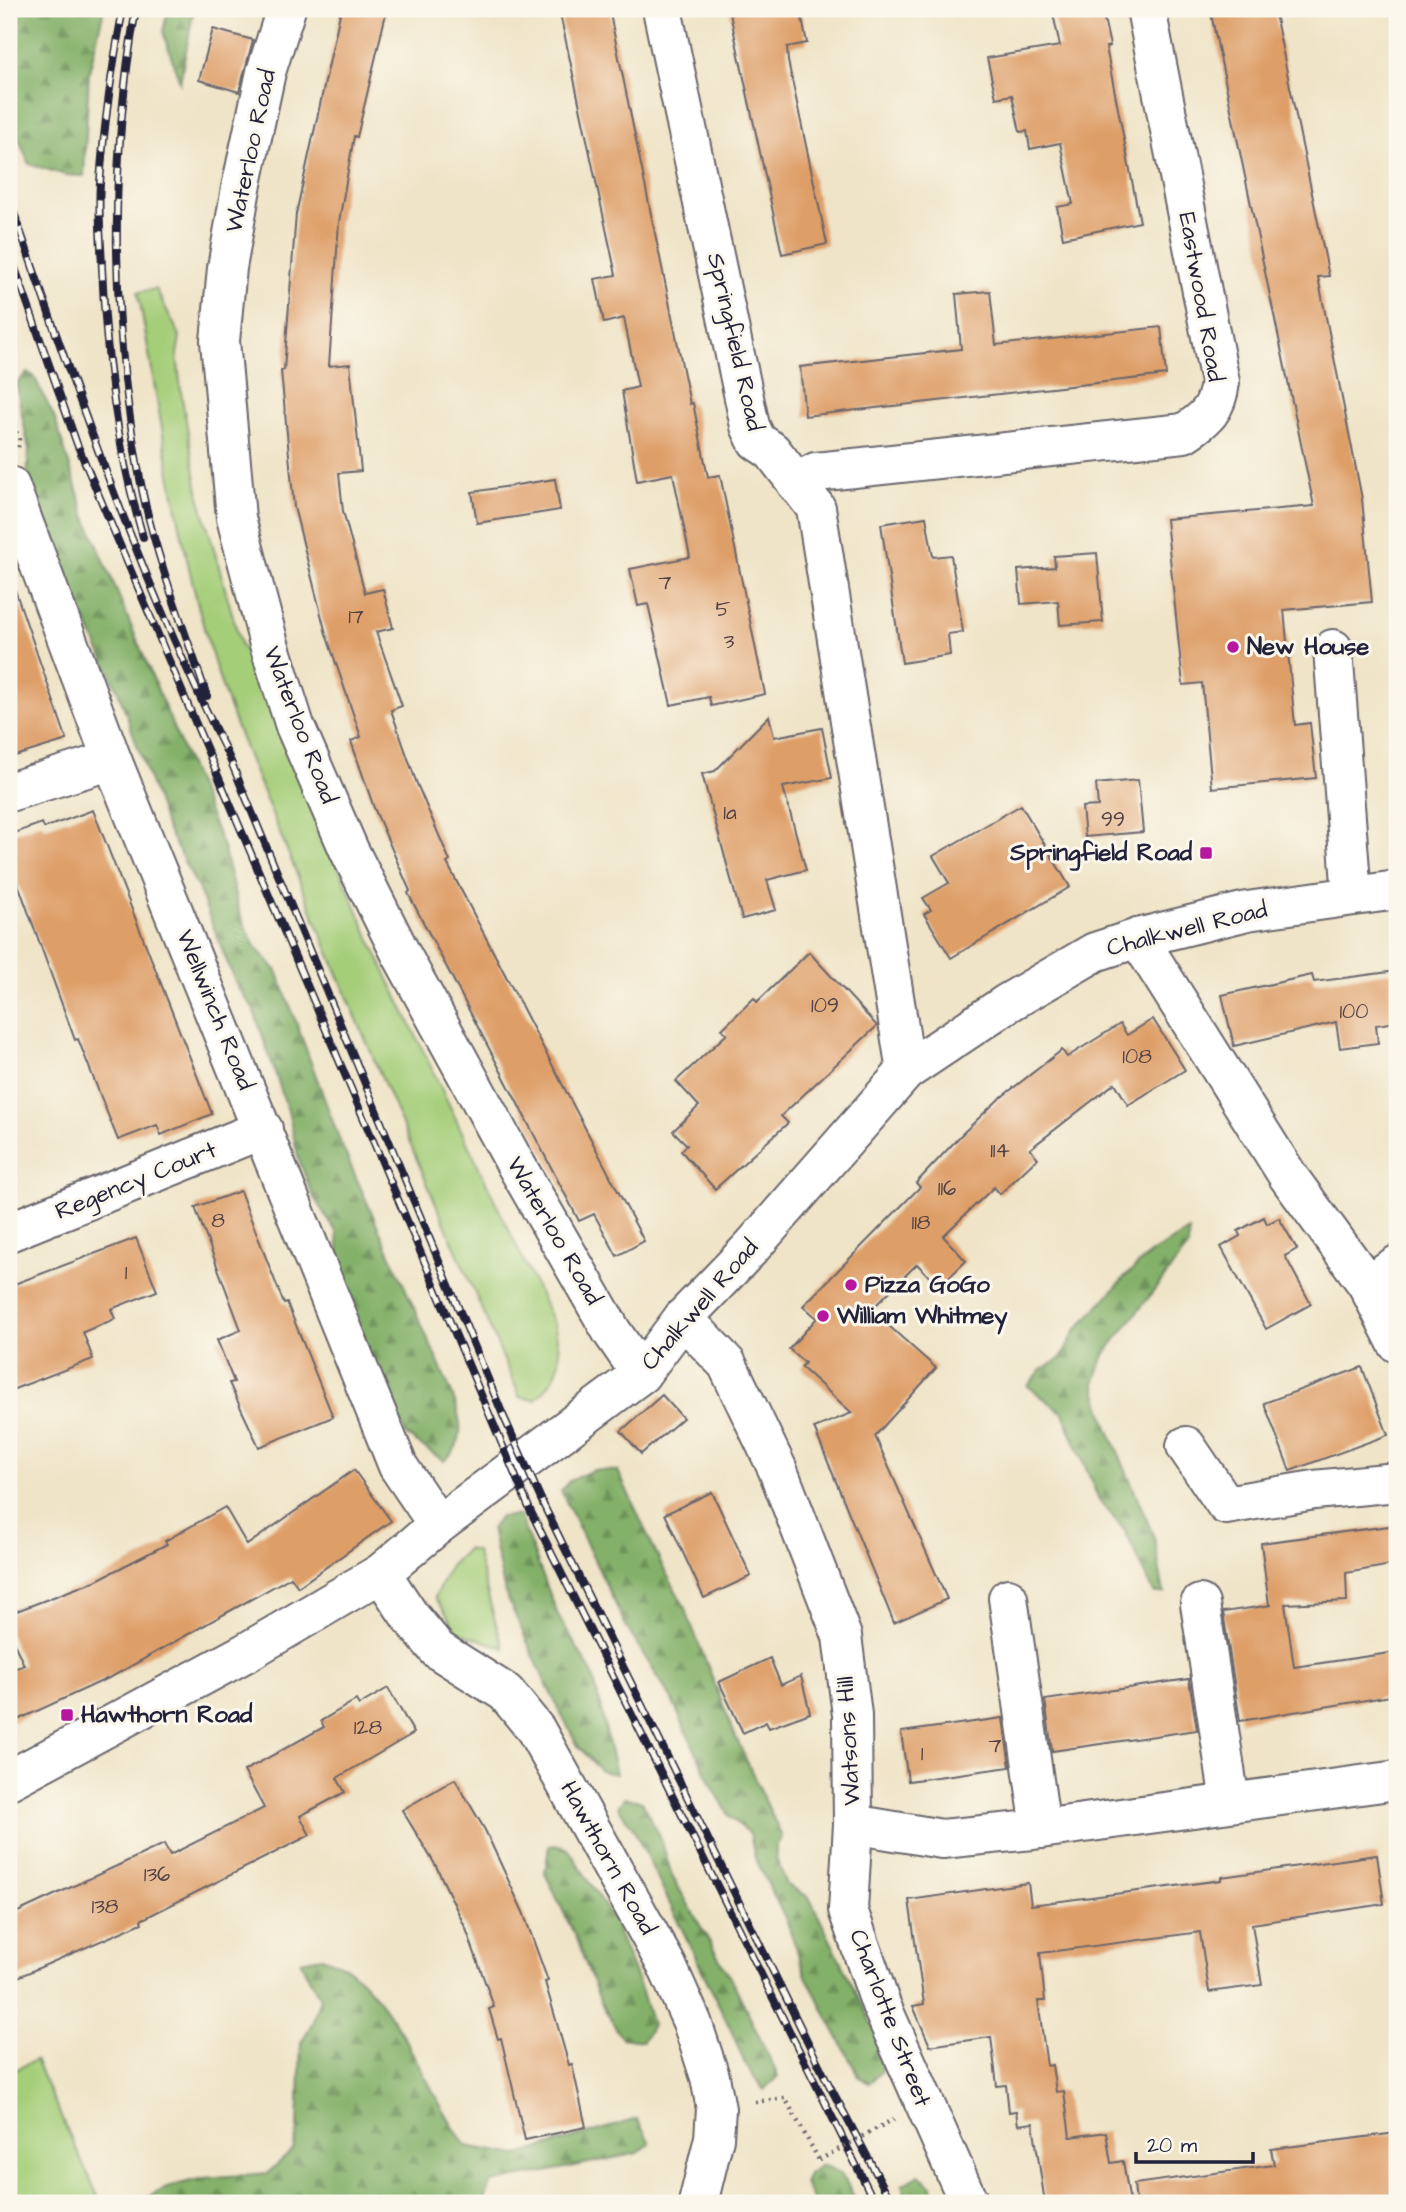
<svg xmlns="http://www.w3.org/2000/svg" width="1406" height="2212" viewBox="0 0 1406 2212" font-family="'Architects Daughter',sans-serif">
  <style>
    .green { fill: #a5ce79; stroke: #64785a; stroke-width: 2 }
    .forest { fill: url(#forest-firs); stroke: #536a52; stroke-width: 2 }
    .building { fill: #de9e68 }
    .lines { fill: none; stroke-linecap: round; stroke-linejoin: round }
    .minor-casing { stroke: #6a666c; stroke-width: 42 }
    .path { stroke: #6a666c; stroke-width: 4.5; stroke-dasharray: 2 5; stroke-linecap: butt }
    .minor { stroke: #fff; stroke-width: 38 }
    .rail-casing { stroke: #22223b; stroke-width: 8 }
    .rail { stroke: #fbf7ec; stroke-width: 5; stroke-dasharray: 16; stroke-linecap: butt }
    .path-bridge { stroke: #6a666c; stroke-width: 4.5; stroke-dasharray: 2 5; stroke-linecap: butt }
    .poi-dot { fill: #b5179e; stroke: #fbf7ec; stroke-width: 2.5 }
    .labels { text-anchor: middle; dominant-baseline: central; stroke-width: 6; stroke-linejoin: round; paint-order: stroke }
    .number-label { font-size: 21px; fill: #514146 }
    .street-label { font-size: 24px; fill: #22223b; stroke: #fbf7ec }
    .poi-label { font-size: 24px; font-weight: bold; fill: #22223b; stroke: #fbf7ec; text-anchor: start }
  </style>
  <defs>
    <pattern id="forest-firs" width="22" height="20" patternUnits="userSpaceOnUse" patternTransform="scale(1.75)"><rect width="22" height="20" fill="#84b169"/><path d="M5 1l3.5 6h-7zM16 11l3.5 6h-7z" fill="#6c9058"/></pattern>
  </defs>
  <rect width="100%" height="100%" fill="#fbf7ec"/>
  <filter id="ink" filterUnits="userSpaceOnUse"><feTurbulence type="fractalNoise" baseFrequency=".0143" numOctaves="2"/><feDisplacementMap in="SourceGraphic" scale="14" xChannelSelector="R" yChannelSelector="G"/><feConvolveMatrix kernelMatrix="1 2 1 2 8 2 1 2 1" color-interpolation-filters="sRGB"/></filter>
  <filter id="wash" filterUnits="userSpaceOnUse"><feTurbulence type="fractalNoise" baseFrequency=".00686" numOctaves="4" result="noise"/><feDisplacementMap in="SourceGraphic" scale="28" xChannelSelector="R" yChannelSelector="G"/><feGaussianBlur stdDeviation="1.57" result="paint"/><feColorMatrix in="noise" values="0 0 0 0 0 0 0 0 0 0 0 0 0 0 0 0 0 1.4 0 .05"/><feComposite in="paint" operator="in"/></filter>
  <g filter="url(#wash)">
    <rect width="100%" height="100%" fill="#efe4c7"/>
    <g class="green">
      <path d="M 156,289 L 180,336 L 177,354 L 181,392 L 199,496 L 241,645 L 259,671 L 314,811 L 373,946 L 554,1324 C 562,1360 564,1373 535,1400 L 520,1397 C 446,1226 370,1055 300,882 C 271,809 237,737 214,662 C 177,542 161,415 138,292 Z"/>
      <path d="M 467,1549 L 476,1551 C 486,1584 492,1616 504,1648 L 458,1632 L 435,1597 L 449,1567 Z"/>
      <path d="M 35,2060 L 101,2203 L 9,2203 L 9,2073 Z"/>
    </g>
    <g class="forest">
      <path d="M 9,9 L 104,9 L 89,72 L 84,176 L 66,175 L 29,164 L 9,114 Z"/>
      <path d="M 168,9 L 194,9 L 180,82 L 163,32 Z"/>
      <path d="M 27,373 L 34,376 L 55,419 L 85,515 L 223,847 L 240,915 L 255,947 L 277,971 L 342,1146 L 451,1391 C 460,1416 469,1441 444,1461 L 406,1435 L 391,1394 L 375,1373 L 341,1279 L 337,1233 L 314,1198 L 299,1161 L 288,1111 L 253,1008 L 237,987 L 198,888 L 166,827 L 118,691 L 62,568 L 27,479 L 29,450 L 16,384 Z"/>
      <path d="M 1189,1231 L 1188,1247 L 1104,1355 L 1094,1383 L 1108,1428 L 1154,1537 L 1164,1593 L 1154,1593 L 1125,1531 L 1099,1500 L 1063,1413 L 1028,1386 L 1041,1370 L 1061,1358 L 1076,1330 L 1127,1275 L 1151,1253 Z"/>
      <path d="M 593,1470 L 618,1471 L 660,1562 L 683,1604 L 737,1740 L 782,1837 L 776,1846 L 776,1858 L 787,1885 L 809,1897 L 874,2029 L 881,2047 L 882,2071 L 869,2083 L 859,2077 L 806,1976 L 787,1922 L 755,1858 L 750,1834 L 730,1817 L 710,1782 L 672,1700 L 627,1628 L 561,1491 L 569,1481 Z"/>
      <path d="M 519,1515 L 558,1615 L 593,1675 L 616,1774 L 601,1771 L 578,1746 L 549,1690 L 505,1593 L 491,1529 L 500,1517 Z"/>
      <path d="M 624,1798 L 642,1801 L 662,1842 L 672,1876 L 737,1990 L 778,2076 L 764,2090 L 745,2064 L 732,2032 L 633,1828 L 618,1807 Z"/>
      <path d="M 560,1845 L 569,1850 L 611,1916 L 641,1989 L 652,2025 L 643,2041 L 622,2038 L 601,2003 L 575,1936 L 545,1873 L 549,1846 Z"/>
      <path d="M 322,1957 C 331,1961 344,1964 351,1971 C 405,2016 426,2092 466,2146 L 518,2155 L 637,2119 L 650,2143 L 638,2153 L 491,2183 L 484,2203 L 135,2203 L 171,2186 L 204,2178 L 268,2173 L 293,2150 L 298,2129 L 301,2042 L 312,2024 L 320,1998 L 300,1961 Z"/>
      <path d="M 821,2165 C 842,2170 849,2184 856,2203 L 815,2203 L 804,2184 L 808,2174 Z"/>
      <path d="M 919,2175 L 932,2186 L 936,2203 L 908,2203 L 902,2185 Z"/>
    </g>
    <g id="blocks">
      <g class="building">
        <path d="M 341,9 L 387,9 L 357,137 L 354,136 L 339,222 L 329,366 L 350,364 L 361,471 L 339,473 L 343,511 L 365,593 L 383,589 L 393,628 L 376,632 L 402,706 L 391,710 L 417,784 L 450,861 L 447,863 L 644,1241 L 617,1256 L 594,1214 L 579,1221 L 408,893 L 410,891 L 374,808 L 351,741 L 361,737 L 326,634 L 294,507 L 281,371 L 284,370 L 296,214 Z"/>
        <path d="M 559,9 L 609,9 L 690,404 L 693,403 L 708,477 L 720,475 L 765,694 L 711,706 L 709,697 L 671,705 L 648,604 L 638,606 L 630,569 L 690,557 L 673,474 L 637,481 L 622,391 L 638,387 L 624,318 L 604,323 L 595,279 L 616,275 Z"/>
        <path d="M 729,9 L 800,9 L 807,43 L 787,47 L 788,61 L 827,244 L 782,254 Z"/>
        <path d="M 1052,9 L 1102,9 L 1110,46 L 1106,47 L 1140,222 L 1063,238 L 1057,207 L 1073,204 L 1060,143 L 1030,149 L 1027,131 L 1020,132 L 1012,95 L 996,98 L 987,58 L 1060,46 Z"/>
        <path d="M 1210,9 L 1274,9 L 1329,276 L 1318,277 L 1362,499 L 1372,602 L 1284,610 L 1295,725 L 1310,723 L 1316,778 L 1212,788 L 1202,683 L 1183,685 L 1166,519 L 1314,506 Z"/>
        <path d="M 213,29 L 253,40 L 239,92 L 199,80 Z"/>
        <path d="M 990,291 L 996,345 L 1161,327 L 1166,375 L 805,416 L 800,367 L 961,349 L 956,294 Z"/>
        <path d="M 555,479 L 560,510 L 477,523 L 472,492 Z"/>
        <path d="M 926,517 L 933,557 L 951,555 L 963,632 L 948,634 L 950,655 L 902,663 L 881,524 Z"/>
        <path d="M 1097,553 L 1103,622 L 1060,625 L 1058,601 L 1021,604 L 1018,570 L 1055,567 L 1054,556 Z"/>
        <path d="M 14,587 L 67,740 L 9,758 L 9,588 Z"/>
        <path d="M 769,716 L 774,737 L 822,728 L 832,778 L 783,787 L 806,870 L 767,880 L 776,910 L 742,919 L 702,774 L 715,771 Z"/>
        <path d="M 1138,780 L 1143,832 L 1085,837 L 1082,807 L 1098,806 L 1096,784 Z"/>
        <path d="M 1021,805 L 1070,887 L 951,958 L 924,914 L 931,910 L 923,898 L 949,883 L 933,856 Z"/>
        <path d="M 93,810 L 212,1114 L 161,1135 L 157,1125 L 118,1140 L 78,1039 L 75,1040 L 9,859 L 9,835 L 42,823 L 44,828 Z"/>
        <path d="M 809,952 L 877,1026 L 781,1116 L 788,1123 L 715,1189 L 681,1151 L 687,1145 L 673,1131 L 699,1106 L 676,1081 L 727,1034 L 722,1029 L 754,998 L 757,1002 Z"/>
        <path d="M 1397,971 L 1397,1022 L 1376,1025 L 1378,1043 L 1340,1048 L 1336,1022 L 1234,1046 L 1222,995 L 1312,975 L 1314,982 Z"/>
        <path d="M 1153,1019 L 1185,1070 L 1128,1105 L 1115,1083 L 1030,1149 L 1038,1158 L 1000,1194 L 994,1187 L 943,1236 L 966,1261 L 939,1287 L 917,1264 L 871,1310 L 936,1368 L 875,1436 L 947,1599 L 894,1623 L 814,1428 L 852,1413 L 801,1367 L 805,1363 L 789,1349 L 817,1318 L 803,1306 L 920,1187 L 916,1183 L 962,1134 L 999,1099 L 1062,1050 L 1067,1057 L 1120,1024 L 1127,1035 Z"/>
        <path d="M 240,1191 L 284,1304 L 287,1303 L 333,1417 L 259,1447 L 229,1383 L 234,1382 L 217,1340 L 241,1330 L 195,1207 Z"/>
        <path d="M 1264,1217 L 1267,1224 L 1279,1218 L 1297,1249 L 1285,1256 L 1311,1304 L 1266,1329 L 1221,1247 L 1240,1236 L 1238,1231 Z"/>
        <path d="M 136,1238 L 157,1291 L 111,1309 L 115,1319 L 83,1332 L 93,1359 L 9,1391 L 9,1286 Z"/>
        <path d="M 1362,1367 L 1388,1435 L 1290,1471 L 1264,1403 Z"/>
        <path d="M 662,1395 L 683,1418 L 641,1454 L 621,1431 Z"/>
        <path d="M 354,1470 L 391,1521 L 298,1587 L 291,1577 L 113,1676 L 9,1724 L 9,1671 L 24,1665 L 9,1632 L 9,1614 L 95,1581 L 167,1544 L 165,1541 L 225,1507 L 247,1545 Z"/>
        <path d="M 712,1492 L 751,1576 L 704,1598 L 665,1514 Z"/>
        <path d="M 1397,1525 L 1397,1564 L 1346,1573 L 1347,1601 L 1285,1604 L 1294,1667 L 1397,1652 L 1397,1695 L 1240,1721 L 1223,1612 L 1272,1605 L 1269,1605 L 1261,1543 Z"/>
        <path d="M 770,1658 L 781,1685 L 801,1676 L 810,1713 L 769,1728 L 766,1722 L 743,1733 L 719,1682 Z"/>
        <path d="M 1189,1679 L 1197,1730 L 1052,1751 L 1045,1700 Z"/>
        <path d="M 388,1688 L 414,1733 L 337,1778 L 345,1792 L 300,1816 L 310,1835 L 141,1920 L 142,1923 L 9,1981 L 9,1916 L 164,1844 L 170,1855 L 264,1808 L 244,1771 L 324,1727 L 321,1721 L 356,1700 L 359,1705 Z"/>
        <path d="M 1003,1718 L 1010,1767 L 908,1781 L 901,1732 Z"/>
        <path d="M 455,1779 L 485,1830 L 523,1912 L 548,1981 L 545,1982 L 569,2065 L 572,2064 L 586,2127 L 525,2140 L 501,2038 L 498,2039 L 489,2009 L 494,2007 L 466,1929 L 436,1866 L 402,1810 Z"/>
        <path d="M 1377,1855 L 1384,1904 L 1252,1924 L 1262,1985 L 1209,1992 L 1200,1932 L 1040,1953 L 1045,2001 L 1038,2001 L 1047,2066 L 1052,2065 L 1056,2092 L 1064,2091 L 1070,2137 L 1106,2132 L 1111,2163 L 1123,2161 L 1130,2203 L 1045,2203 L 1033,2123 L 1018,2125 L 1016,2111 L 1009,2112 L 1006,2085 L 997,2086 L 991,2037 L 930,2046 L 913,2006 L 924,2004 L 909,1900 L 1028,1883 L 1031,1905 L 1221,1880 L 1221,1877 Z"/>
        <path d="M 1397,2133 L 1397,2199 L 1360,2203 L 1136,2203 L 1134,2184 L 1274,2165 L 1271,2149 Z"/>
      </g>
    </g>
  </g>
  <g filter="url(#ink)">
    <use href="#blocks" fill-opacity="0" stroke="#6a666c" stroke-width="2"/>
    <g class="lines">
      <g class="minor-casing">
        <g id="minor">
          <path d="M 286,9 L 266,72 L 241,188 L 227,268 L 220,341 L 236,518 L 269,644 L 295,726 L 349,850 L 401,954 L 515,1163 L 612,1332 L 641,1374"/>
          <path d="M 662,9 L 750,426 L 757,441 L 772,451 L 816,508 L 906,1071"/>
          <path d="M 796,483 L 816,472 L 1184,433 C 1206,419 1217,409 1220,382 L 1146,9"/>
          <path d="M 10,486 L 112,760 L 398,1466 L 438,1525"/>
          <path d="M 1333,649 L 1352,896"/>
          <path d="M 9,792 L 112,760"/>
          <path d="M 1138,938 L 1288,1176 L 1367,1284 L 1397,1343"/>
          <path d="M 9,1232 L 263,1129"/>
          <path d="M 1367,1284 L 1397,1265"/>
          <path d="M 683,1318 L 727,1364 L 777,1468 L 842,1636 L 852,1715 L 853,1824 L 848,1910 L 881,2005 L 969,2203"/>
          <path d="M 1186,1446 L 1226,1505 L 1314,1490 L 1397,1482"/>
          <path d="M 381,1573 L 409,1615 L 438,1650 L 506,1693 L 536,1730 L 667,1966 L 692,2022 L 710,2077 L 716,2109 L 714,2138 L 698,2203"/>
          <path d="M 1008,1598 L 1041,1829"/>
          <path d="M 1200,1604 L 1230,1802"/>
          <path d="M 9,1780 L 245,1653 L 381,1573 L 438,1525 L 641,1374 L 683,1318 L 750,1249 L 906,1071 L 1006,1004 L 1095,952 L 1138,938 L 1247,911 L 1397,890"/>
          <path d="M 853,1824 L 942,1839 L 1033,1830 L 1397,1780"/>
        </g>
      </g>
      <g class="path">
        <path d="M 9,412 L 19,439 L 18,448"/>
        <path d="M 755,2102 L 785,2098 L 819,2160"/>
      </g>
      <use href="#minor" class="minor"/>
      <g class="rail-casing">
        <g id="rail">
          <path d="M 123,9 C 112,67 104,124 100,183 C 98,211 101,240 102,268 C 106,359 117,450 143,537"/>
          <path d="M 136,9 C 108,166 111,337 143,494 C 158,563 184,629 207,696"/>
          <path d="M 9,198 C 73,385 140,580 229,757 L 503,1415 L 544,1506 L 826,2079 L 892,2203"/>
          <path d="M 9,251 L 77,444 L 530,1510 L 875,2203"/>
        </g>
      </g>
      <use href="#rail" class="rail"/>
      <path class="path-bridge" d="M 819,2160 L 894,2119"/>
    </g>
  </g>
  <g class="poi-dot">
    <circle cx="1233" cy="647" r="7"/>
    <rect x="1199" y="846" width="14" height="14" rx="3.5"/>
    <circle cx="851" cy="1285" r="7"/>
    <circle cx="823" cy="1316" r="7"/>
    <rect x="60" y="1708" width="14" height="14" rx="3.5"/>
  </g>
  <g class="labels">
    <g class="number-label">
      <text x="665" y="582">7</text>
      <text x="723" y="609">5</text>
      <text x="356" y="616">17</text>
      <text x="729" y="641">3</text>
      <text x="730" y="812">1a</text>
      <text x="1113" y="819">99</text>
      <text x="825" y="1005">109</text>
      <text x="1354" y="1011">100</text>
      <text x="1137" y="1056">108</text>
      <text x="1000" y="1150">114</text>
      <text x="947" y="1188">116</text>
      <text x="218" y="1220">8</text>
      <text x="921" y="1222">118</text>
      <text x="126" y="1272">1</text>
      <text x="368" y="1727">128</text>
      <text x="995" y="1745">7</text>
      <text x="922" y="1753">1</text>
      <text x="157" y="1874">136</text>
      <text x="105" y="1906">138</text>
    </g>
    <g class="street-label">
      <text transform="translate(251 151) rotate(-78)">Waterloo Road</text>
      <text transform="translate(1201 297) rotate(80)">Eastwood Road</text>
      <text transform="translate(735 342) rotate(77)">Springfield Road</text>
      <text transform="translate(300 725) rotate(69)">Waterloo Road</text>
      <text transform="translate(1187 929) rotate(-14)">Chalkwell Road</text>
      <text transform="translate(215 1010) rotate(68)">Wellwinch Road</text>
      <text transform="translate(136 1181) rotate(-22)">Regency Court</text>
      <text transform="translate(554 1231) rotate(60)">Waterloo Road</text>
      <text transform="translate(700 1305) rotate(-49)">Chalkwell Road</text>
      <text transform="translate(849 1741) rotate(-93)">Watsons Hill</text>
      <text transform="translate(608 1858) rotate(61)">Hawthorn Road</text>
      <text transform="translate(890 2018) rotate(69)">Charlotte Street</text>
    </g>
    <g class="poi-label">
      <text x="1247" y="647">New House</text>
      <text x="1192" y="853" text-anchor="end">Springfield Road</text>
      <text x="865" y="1285">Pizza GoGo</text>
      <text x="837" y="1316">William Whitmey</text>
      <text x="81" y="1715">Hawthorn Road</text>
    </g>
  </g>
  <rect width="1406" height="2212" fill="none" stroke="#fbf7ec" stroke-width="35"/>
  <path d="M1136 2152v10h117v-10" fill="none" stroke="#22223b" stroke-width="3.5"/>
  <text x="1147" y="2152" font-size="21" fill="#22223b" stroke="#fbf7ec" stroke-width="5" paint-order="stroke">20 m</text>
</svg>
